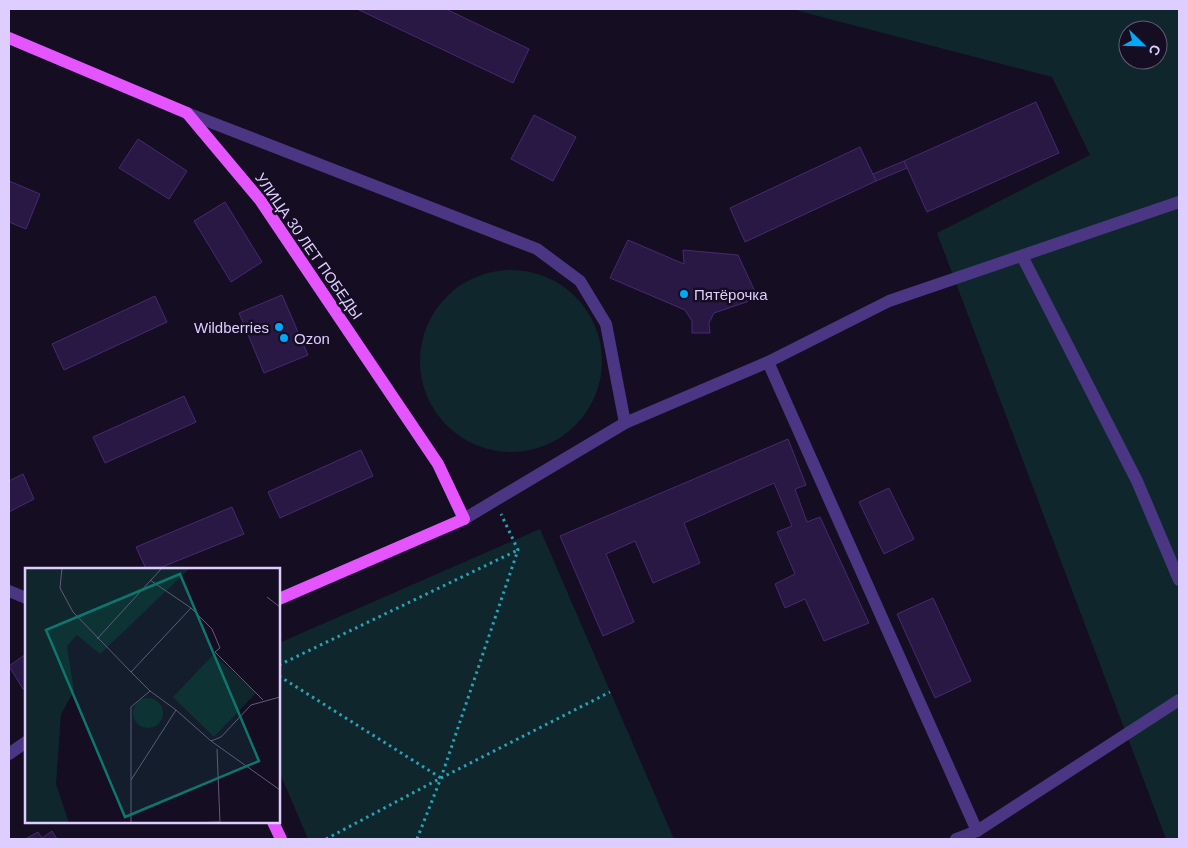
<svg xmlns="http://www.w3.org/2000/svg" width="1188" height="848" viewBox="0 0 1188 848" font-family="Helvetica,sans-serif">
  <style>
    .green { fill: #0f272c; fill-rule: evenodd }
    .building { fill: #2a1844; stroke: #472971 }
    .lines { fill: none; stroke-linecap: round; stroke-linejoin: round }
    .path { stroke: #29a1b7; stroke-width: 3; stroke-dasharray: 2.5 4; stroke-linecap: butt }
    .minor { stroke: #4a3683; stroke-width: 12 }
    .major { stroke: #e555ff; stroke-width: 12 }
    .poi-dot { fill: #00a9f9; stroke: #150d22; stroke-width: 2 }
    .labels { text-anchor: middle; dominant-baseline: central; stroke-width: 5; stroke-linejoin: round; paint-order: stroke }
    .street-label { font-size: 15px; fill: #deceff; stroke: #150d22 }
    .poi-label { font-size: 15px; fill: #deceff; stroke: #150d22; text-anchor: start }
    .inset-road { fill: none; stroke: #655a7a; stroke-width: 1 }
    .view { fill: #0f766e; fill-opacity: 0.15; stroke: #0f766e; stroke-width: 2.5 }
    .inset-edge { fill: none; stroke: #deceff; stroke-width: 2.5 }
  </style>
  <rect width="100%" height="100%" fill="#150d22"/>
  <g class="green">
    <path d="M 797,9 L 1179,9 L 1179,839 L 1166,839 L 937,233 L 1090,155 L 1052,77 L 799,11 ZM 1128,30 L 1158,30 L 1158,60 L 1128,60 Z"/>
    <circle cx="511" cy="361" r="91"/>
    <path d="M 540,529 L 674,839 L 308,839 L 279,771 L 279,643 Z"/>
  </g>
  <g class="building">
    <path d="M 357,9 L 446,9 L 529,49 L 513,83 Z"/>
    <path d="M 1036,102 L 1059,153 L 927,212 L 904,161 Z"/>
    <path d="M 534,115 L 576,137 L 553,181 L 511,159 Z"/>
    <path d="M 138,139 L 187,171 L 169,199 L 119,168 Z"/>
    <path d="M 860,147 L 876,181 L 745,242 L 730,208 Z"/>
    <path d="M 904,161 L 907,168 L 876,181 L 873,174 Z"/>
    <path d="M 9,181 L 40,194 L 26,229 L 9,222 Z"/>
    <path d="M 225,202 L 262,262 L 231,282 L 194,221 Z"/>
    <path d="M 628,240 L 684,264 L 683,250 L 738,255 L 758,298 L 714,313 L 709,323 L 710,333 L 692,333 L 692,321 L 685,310 L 610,278 Z"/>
    <path d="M 282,295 L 308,355 L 264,373 L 239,313 Z"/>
    <path d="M 155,296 L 167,322 L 64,370 L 52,344 Z"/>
    <path d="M 184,396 L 196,422 L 105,463 L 93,437 Z"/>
    <path d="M 788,439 L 806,485 L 795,489 L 807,522 L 820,517 L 869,623 L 824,641 L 805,599 L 785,608 L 775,584 L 795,574 L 777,532 L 792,526 L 774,483 L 684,523 L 700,563 L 653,583 L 635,541 L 606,554 L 634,622 L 603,636 L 560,536 Z"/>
    <path d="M 361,450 L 373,476 L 280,518 L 268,492 Z"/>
    <path d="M 23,474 L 34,499 L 9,512 L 9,481 Z"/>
    <path d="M 889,488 L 914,539 L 884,554 L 859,502 Z"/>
    <path d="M 232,507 L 244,534 L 157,569 L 146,569 L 136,547 Z"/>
    <path d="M 933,598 L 971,681 L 935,698 L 897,614 Z"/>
    <path d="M 26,654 L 26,687 L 23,689 L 9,666 Z"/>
    <path d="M 52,831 L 57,839 L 27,838 L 38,832 L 42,838 Z"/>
  </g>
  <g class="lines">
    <g class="path">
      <path d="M 279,665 L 518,550"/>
      <path d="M 279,676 L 441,778"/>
      <path d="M 326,839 L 441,778 L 610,692"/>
      <path d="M 417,839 L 441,778 L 518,550 L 501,514"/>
    </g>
    <g class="minor">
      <path d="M 187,113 L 537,249 L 580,281 L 606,324 L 625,423 L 464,519"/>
      <path d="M 1022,256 L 1137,481 L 1179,580"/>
      <path d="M 768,362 L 889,301 L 1179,202"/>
      <path d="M 625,423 L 768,362 L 977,831"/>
      <path d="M 9,591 L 26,598"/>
      <path d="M 9,754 L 26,742"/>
      <path d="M 956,839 L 977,831 L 1179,700"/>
    </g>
    <g class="major">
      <path d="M 9,38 L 187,113 L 260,200 L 438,464 L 464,519 L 279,599"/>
      <path d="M 273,822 L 281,839"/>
    </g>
  </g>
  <g class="poi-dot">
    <circle cx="684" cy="294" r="5"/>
    <circle cx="279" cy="327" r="5"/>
    <circle cx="284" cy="338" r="5"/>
  </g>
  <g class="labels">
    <g class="street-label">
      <text transform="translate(309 246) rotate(55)">УЛИЦА 30 ЛЕТ ПОБЕДЫ</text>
    </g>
    <g class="poi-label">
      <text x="694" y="294">Пятёрочка</text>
      <text x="269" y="327" text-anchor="end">Wildberries</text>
      <text x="294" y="338">Ozon</text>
    </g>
  </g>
  <g transform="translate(25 568)">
    <rect width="255" height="255" fill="#150d22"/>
    <path d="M 0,0 L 165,0 L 75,86 L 52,67 L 42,78 L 49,123 L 36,146 L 31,216 L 44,255 L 2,255 L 0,247 ZM 189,86 L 231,125 L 189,169 L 148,129 ZM108 145a15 15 0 1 1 30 0a15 15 0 1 1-30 0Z" fill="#0f272c"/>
    <path class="inset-road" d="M 37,0 L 35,20 L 48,44 L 106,104M 125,12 L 166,40 L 187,61 L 195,80 L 190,84 L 238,132M 242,29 L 255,39M 72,71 L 137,0M 125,123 L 106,104 L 166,40M 186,173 L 255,222M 192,181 L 195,255M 106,212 L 106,139 L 125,123 L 151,142M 106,255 L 106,212 L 151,142 L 186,173 L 196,169 L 226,137 L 255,129M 165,255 L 194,254"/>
    <path class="view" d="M 155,6 L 234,193 L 100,249 L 21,62 Z"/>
    <rect width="255" height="255" class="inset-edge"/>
  </g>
  <rect width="1188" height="848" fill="none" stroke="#deceff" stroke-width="20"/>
  <g transform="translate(1143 45) rotate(113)"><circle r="24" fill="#150d22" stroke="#655a7a"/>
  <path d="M0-4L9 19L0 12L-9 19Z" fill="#00a9f9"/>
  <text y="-8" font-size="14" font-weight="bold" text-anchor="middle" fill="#deceff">С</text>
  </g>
</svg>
